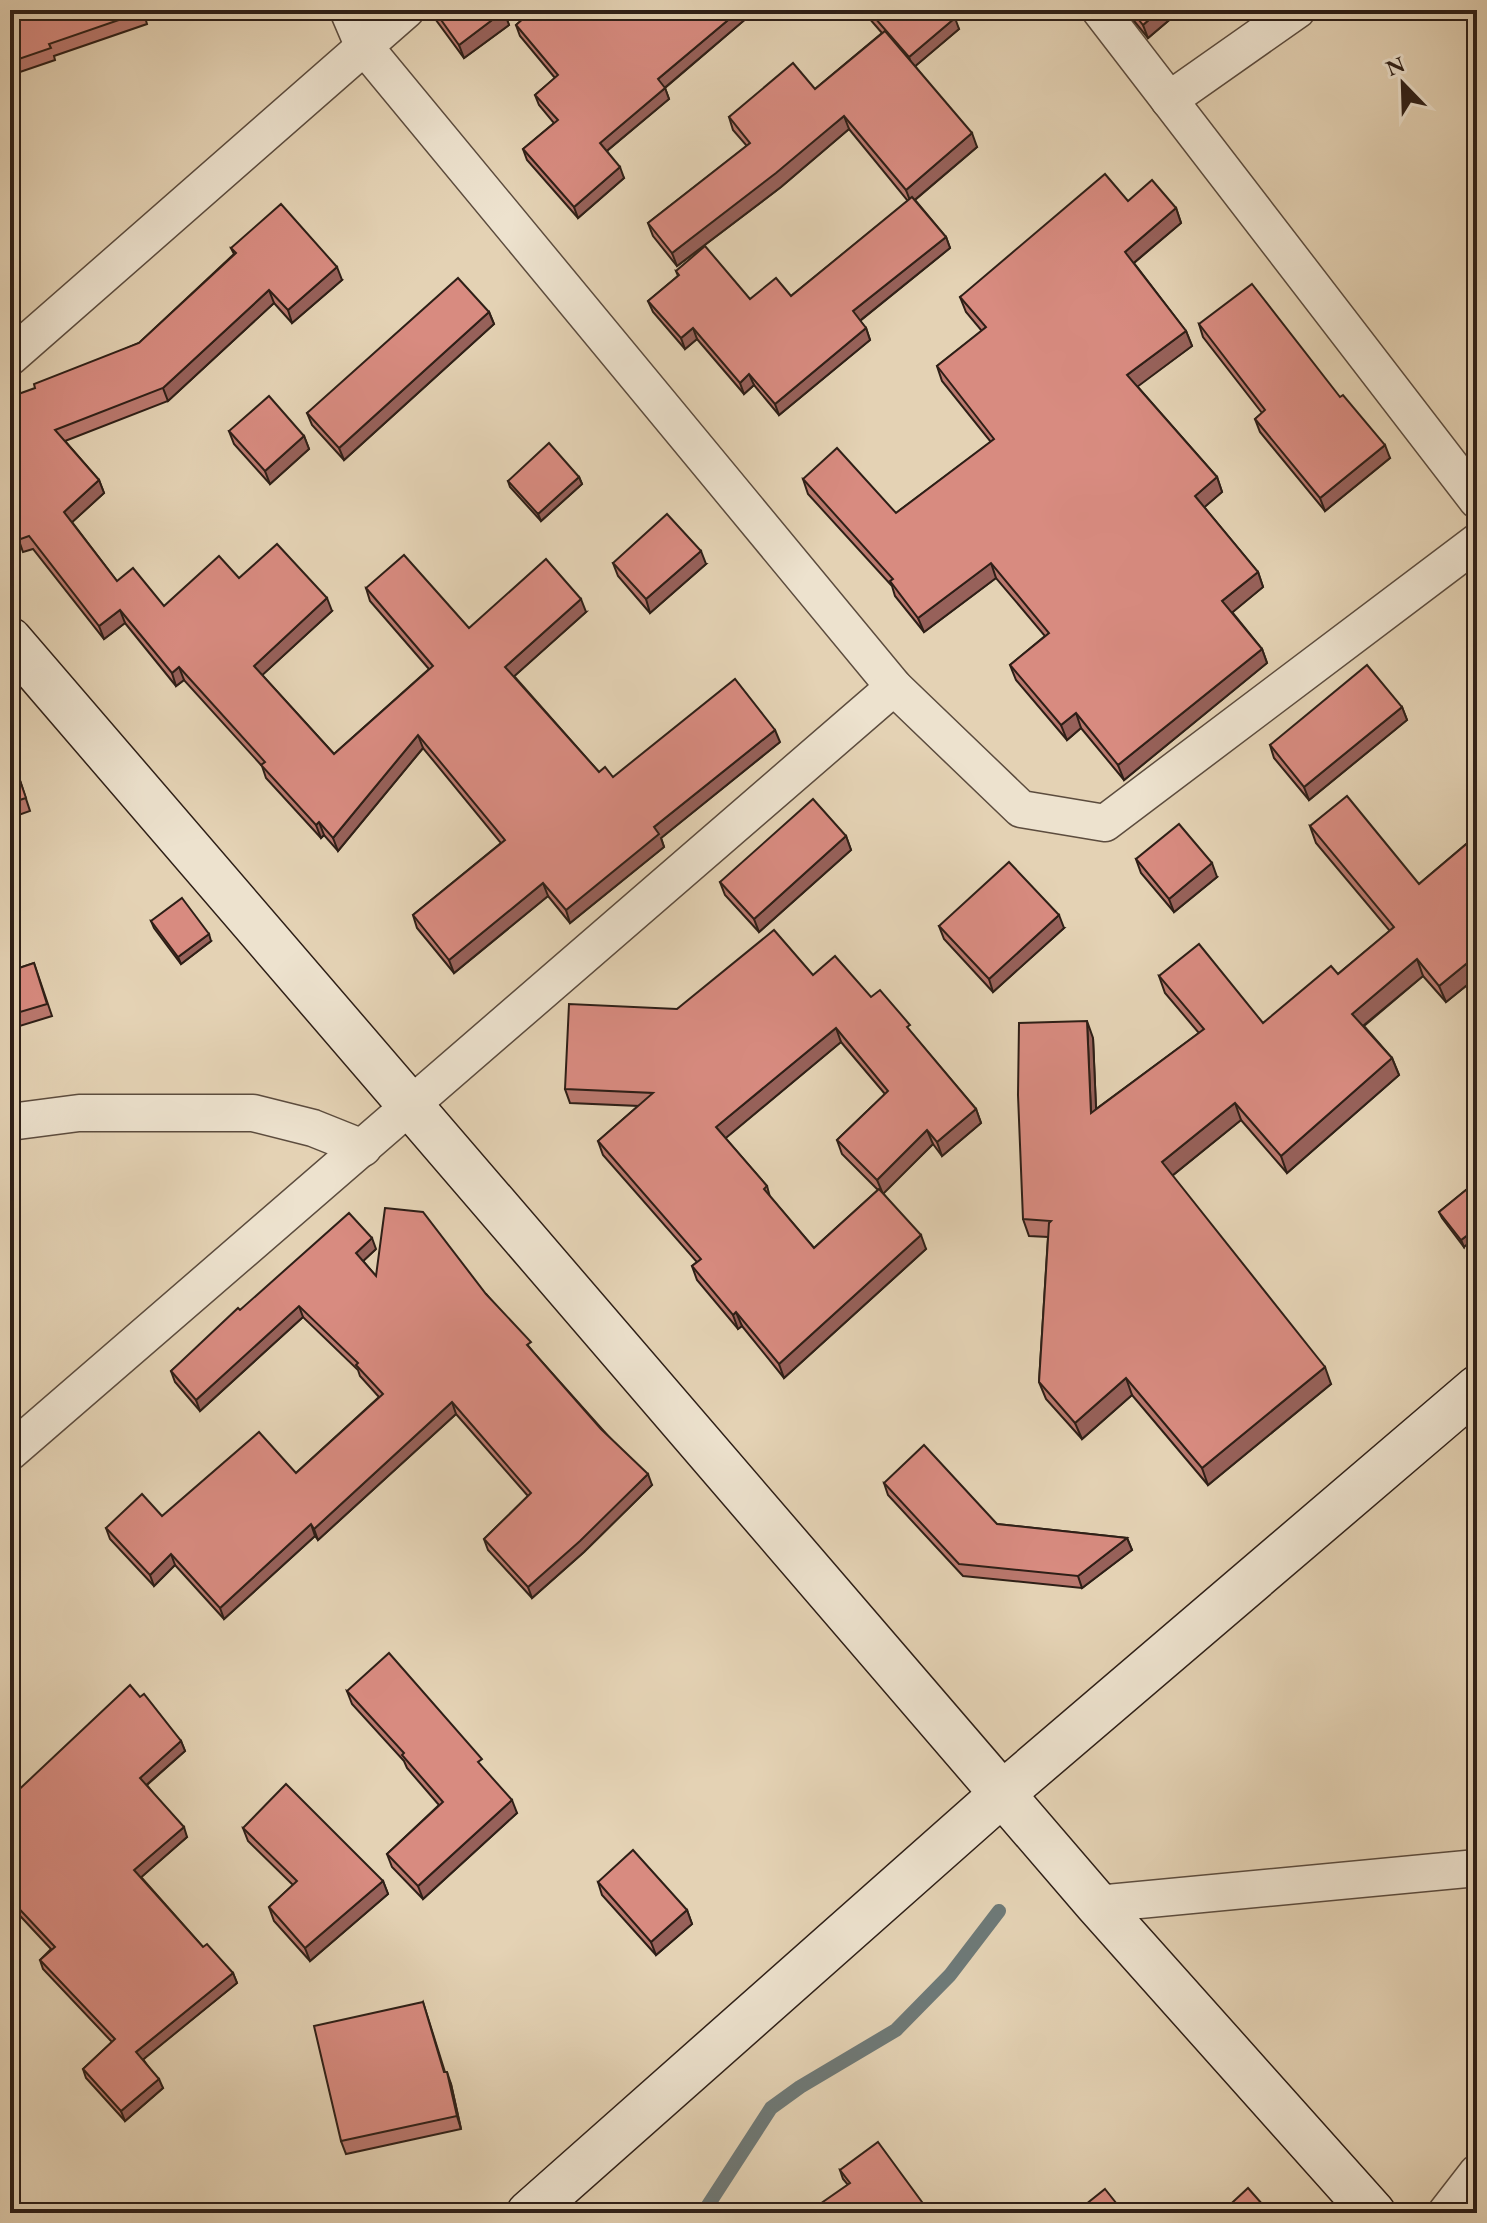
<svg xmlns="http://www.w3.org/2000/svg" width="1487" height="2223" viewBox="0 0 1487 2223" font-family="'EB Garamond',serif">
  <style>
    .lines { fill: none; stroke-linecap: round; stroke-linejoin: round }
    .stream { stroke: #6e7977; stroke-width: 14 }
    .street-casing { stroke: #5c4c3e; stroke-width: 39 }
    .secondary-casing { stroke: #2e1f17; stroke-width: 47 }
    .street { stroke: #ede2ce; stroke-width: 36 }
    .secondary { stroke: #ede2ce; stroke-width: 44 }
    .wall { fill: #ba786e; stroke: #2e1f17; stroke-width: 2; fill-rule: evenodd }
    .shaded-wall { fill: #97615a; stroke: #2e1f17; stroke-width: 2 }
    .building { fill: #d88b80; stroke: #2e1f17; stroke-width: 2 }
  </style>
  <rect width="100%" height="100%" fill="#e4d2b4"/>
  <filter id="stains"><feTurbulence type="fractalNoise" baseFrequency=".0025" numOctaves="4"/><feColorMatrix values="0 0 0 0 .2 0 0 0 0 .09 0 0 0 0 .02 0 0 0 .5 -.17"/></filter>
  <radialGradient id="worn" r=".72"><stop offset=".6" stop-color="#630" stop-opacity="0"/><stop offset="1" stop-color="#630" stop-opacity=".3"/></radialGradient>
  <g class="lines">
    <path class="stream" d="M 703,2213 L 771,2108 L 800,2087 L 896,2030 L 950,1975 L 999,1911"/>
    <g class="street-casing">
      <g id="street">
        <path d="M 348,10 L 363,45 L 894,687 L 1021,809 L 1105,823 L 1477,542"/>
        <path d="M 1100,10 L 1477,500"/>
        <path d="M 1169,100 L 1297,10"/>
        <path d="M 10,357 L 406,10"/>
        <path d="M 10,1122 L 79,1113 L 253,1113 L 313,1128 L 363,1148"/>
        <path d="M 10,1452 L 894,687"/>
        <path d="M 1097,1904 L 1477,1868"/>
        <path d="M 1446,2213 L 1477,2173"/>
      </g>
    </g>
    <g class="secondary-casing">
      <g id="secondary">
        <path d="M 10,640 L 1097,1904 L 1373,2213"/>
        <path d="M 529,2213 L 1002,1794 L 1477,1388"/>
      </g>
    </g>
    <use href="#street" class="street"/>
    <use href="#secondary" class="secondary"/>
  </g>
  <g class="wall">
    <path d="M 10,10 L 143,10 L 147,24 L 54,56 L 55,60 L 17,73 L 16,71 L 10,73 Z"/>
    <path d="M 433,10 L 503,10 L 509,25 L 464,58 L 436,20 Z"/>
    <path d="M 533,10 L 751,10 L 747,14 L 748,17 L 665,88 L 669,99 L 607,151 L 624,178 L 578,218 L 527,160 L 523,149 L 554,123 L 539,105 L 535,95 L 555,78 L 520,36 L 516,25 Z"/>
    <path d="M 862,10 L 948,10 L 959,29 L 915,66 L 977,147 L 915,200 L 946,237 L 950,248 L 860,321 L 866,328 L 870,340 L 779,415 L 754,385 L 744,394 L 697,339 L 685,349 L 653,312 L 648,301 L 678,276 L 676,271 L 750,299 L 791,296 L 908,201 L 849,129 L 781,187 L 677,266 L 653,236 L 648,223 L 747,146 L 733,130 L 729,117 L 815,89 L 882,33 Z"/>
    <path d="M 1125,10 L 1181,10 L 1148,38 Z"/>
    <path d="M 1128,201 L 1176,208 L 1181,223 L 1134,263 L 1186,331 L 1192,346 L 1137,386 L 1217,477 L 1222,492 L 1204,507 L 1258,572 L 1263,587 L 1232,612 L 1262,649 L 1267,663 L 1124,780 L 1081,728 L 1067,740 L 1016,680 L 1010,665 L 1045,636 L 996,578 L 924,632 L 895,596 L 892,586 L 808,494 L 803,479 L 896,513 L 991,442 L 942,381 L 937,366 L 982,331 L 966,312 L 960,297 Z"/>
    <path d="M 231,248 L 342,280 L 292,323 L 274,303 L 168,401 L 65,441 L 99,480 L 104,493 L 72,522 L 117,581 L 164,606 L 239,578 L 332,611 L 262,675 L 334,754 L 429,669 L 370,601 L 366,588 L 469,628 L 586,612 L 514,676 L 599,772 L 613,777 L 780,742 L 661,838 L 664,847 L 570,923 L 548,896 L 454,973 L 417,928 L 413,915 L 501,843 L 423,748 L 338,851 L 324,835 L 321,838 L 266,778 L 262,766 L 184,680 L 176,686 L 125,623 L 104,639 L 33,549 L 23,552 L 10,515 L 35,388 L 139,343 L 234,254 Z"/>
    <path d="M 489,312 L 494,324 L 344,460 L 312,425 L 307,413 Z"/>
    <path d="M 1199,324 L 1340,397 L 1390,458 L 1325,511 L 1260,432 L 1255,419 L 1262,413 L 1203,337 Z"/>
    <path d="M 229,431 L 304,436 L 309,449 L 270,484 L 234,444 Z"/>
    <path d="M 579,477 L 582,484 L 541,521 L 510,487 L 508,481 Z"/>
    <path d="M 613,563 L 706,564 L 650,613 L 618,576 Z"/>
    <path d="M 1402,707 L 1407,720 L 1309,800 L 1274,758 L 1270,745 Z"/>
    <path d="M 10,750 L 30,811 L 10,818 Z"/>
    <path d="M 1310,826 L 1419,884 L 1477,835 L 1477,977 L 1446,1002 L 1423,976 L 1364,1026 L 1392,1058 L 1399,1075 L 1287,1173 L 1241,1120 L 1172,1176 L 1331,1384 L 1208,1485 L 1132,1395 L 1082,1439 L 1046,1399 L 1039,1382 L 1048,1237 L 1029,1236 L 1023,1219 L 1093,1038 L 1096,1109 L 1199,1033 L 1165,993 L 1159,976 L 1263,1023 L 1338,974 L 1390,931 L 1316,843 Z"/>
    <path d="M 846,836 L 851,850 L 759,932 L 725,895 L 720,882 Z"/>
    <path d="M 1136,859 L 1217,877 L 1174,912 L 1141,873 Z"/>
    <path d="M 151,921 L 211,941 L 181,964 L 154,928 Z"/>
    <path d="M 939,926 L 1064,928 L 993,992 L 944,939 Z"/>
    <path d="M 34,963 L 52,1016 L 10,1029 L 10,971 Z"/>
    <path d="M 813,975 L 871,997 L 913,1035 L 976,1109 L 981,1123 L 942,1156 L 933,1144 L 883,1193 L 926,1249 L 784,1378 L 742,1326 L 738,1329 L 697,1280 L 692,1266 L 697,1262 L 603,1155 L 598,1141 L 638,1106 L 570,1103 L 565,1089 L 677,1009 ZM 841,1042 L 885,1094 L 837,1140 L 842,1154 L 878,1190 L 814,1248 L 770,1197 L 767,1186 L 725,1138 Z"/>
    <path d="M 1477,1181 L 1464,1247 L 1442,1218 L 1439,1212 Z"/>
    <path d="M 376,1249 L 363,1261 L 376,1276 L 486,1294 L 534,1353 L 652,1485 L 584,1552 L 532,1598 L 488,1550 L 484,1539 L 528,1496 L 456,1414 L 318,1540 L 315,1536 L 224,1619 L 175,1565 L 154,1586 L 110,1539 L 106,1528 L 162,1516 L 296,1473 L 379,1397 L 360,1376 L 358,1370 L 303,1317 L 200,1411 L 175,1382 L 171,1371 L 240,1310 Z"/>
    <path d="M 884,1483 L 997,1524 L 1127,1538 L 1132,1550 L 1082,1588 L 963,1576 L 888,1495 Z"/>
    <path d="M 347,1691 L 485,1770 L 517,1813 L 423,1899 L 392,1867 L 387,1854 L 439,1805 L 407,1768 L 404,1761 L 352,1704 Z"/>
    <path d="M 140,1697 L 181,1741 L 185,1751 L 147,1785 L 187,1837 L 141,1877 L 203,1947 L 233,1973 L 237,1983 L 143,2059 L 163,2088 L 125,2121 L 86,2078 L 83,2069 L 112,2042 L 43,1969 L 40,1960 L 51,1949 L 10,1905 L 10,1798 Z"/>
    <path d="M 243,1828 L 383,1881 L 388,1894 L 310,1961 L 274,1921 L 269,1907 L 293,1885 L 248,1841 Z"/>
    <path d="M 598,1882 L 687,1910 L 692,1924 L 656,1955 L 602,1895 Z"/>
    <path d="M 423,2002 L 445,2072 L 451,2084 L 461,2129 L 346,2154 L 341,2141 Z"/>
    <path d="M 840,2170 L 930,2213 L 848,2185 L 843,2179 Z"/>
  </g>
  <g class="shaded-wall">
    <path d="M 740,10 L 751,10 L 747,14 L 748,17 L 662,90 L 658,79 Z"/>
    <path d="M 1160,10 L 1181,10 L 1148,38 L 1143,25 Z"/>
    <path d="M 504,11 L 509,25 L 464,58 L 459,45 Z"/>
    <path d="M 955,18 L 959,29 L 913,68 L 909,57 Z"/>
    <path d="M 665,88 L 669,99 L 603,154 L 600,143 Z"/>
    <path d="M 844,116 L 849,129 L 781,187 L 677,266 L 672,253 Z"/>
    <path d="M 972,133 L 977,147 L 911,203 L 906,190 Z"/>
    <path d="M 620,167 L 624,178 L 578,218 L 574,207 Z"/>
    <path d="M 1176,208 L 1181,223 L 1130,266 L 1125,252 Z"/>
    <path d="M 946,237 L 950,248 L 857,323 L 853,311 Z"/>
    <path d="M 337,267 L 342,280 L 292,323 L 288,310 Z"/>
    <path d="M 269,290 L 274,303 L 168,401 L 163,388 Z"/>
    <path d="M 489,312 L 494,324 L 344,460 L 339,448 Z"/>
    <path d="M 693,328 L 697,339 L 685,349 L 681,338 Z"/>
    <path d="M 866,328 L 870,340 L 779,415 L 775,404 Z"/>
    <path d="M 1186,331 L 1192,346 L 1133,390 L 1127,375 Z"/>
    <path d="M 749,374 L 754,385 L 744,394 L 740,383 Z"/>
    <path d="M 304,436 L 309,449 L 270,484 L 265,471 Z"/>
    <path d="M 1385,445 L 1390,458 L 1325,511 L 1320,498 Z"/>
    <path d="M 579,477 L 582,484 L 541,521 L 538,514 Z"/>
    <path d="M 1217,477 L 1222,492 L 1200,511 L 1195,496 Z"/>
    <path d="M 99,480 L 104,493 L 69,525 L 64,512 Z"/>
    <path d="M 701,551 L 706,564 L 650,613 L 646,599 Z"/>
    <path d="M 991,563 L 996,578 L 924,632 L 918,618 Z"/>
    <path d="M 1258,572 L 1263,587 L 1228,616 L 1222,601 Z"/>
    <path d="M 327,598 L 332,611 L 258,679 L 254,666 Z"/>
    <path d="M 581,599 L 586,612 L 510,680 L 505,667 Z"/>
    <path d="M 120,610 L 125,623 L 104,639 L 99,626 Z"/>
    <path d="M 1262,649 L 1267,663 L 1124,780 L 1118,765 Z"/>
    <path d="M 179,667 L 184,680 L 176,686 L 172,673 Z"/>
    <path d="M 1402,707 L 1407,720 L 1309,800 L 1304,787 Z"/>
    <path d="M 1076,713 L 1081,728 L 1067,740 L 1061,725 Z"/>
    <path d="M 775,730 L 780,742 L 661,838 L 664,847 L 570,923 L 566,910 L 654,827 Z"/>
    <path d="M 418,735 L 423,748 L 338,851 L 333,838 Z"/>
    <path d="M 319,822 L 324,835 L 321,838 L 316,825 Z"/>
    <path d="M 846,836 L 851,850 L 759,932 L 754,919 Z"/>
    <path d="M 1212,863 L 1217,877 L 1174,912 L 1169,899 Z"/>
    <path d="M 543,883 L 548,896 L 454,973 L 449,960 Z"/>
    <path d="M 1477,899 L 1477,921 L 1469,906 Z"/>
    <path d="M 1059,915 L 1064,928 L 993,992 L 989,979 Z"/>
    <path d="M 209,934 L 211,941 L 181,964 L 178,957 Z"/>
    <path d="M 1477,955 L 1477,977 L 1446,1002 L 1439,986 Z"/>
    <path d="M 1417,959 L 1423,976 L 1358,1030 L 1352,1014 Z"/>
    <path d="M 1087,1021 L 1093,1038 L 1097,1130 L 1091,1113 Z"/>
    <path d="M 836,1028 L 841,1042 L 721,1142 L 716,1127 Z"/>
    <path d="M 1392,1058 L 1399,1075 L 1287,1173 L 1281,1156 Z"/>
    <path d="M 1235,1103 L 1241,1120 L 1168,1179 L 1162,1162 Z"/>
    <path d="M 976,1109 L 981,1123 L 942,1156 L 937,1142 Z"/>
    <path d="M 927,1130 L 933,1144 L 883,1194 L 877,1180 Z"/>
    <path d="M 1477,1228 L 1477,1236 L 1464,1247 L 1461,1240 Z"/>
    <path d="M 921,1235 L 926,1249 L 784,1378 L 779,1364 Z"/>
    <path d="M 372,1238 L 376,1249 L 360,1264 L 356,1253 Z"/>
    <path d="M 299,1306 L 303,1317 L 200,1411 L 196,1400 Z"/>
    <path d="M 736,1312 L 742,1326 L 738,1329 L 733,1315 Z"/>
    <path d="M 1325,1367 L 1331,1384 L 1208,1485 L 1202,1468 Z"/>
    <path d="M 1126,1378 L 1132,1395 L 1082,1439 L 1075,1423 Z"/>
    <path d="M 452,1402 L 456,1414 L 318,1540 L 314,1529 Z"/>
    <path d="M 648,1474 L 652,1485 L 584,1552 L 532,1598 L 528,1587 Z"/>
    <path d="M 311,1524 L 315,1536 L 224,1619 L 220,1608 Z"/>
    <path d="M 1127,1538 L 1132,1550 L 1082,1588 L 1078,1576 Z"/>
    <path d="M 171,1554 L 175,1565 L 154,1586 L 150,1575 Z"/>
    <path d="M 181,1741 L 185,1751 L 144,1787 L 140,1778 Z"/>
    <path d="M 512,1800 L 517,1813 L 423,1899 L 418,1886 Z"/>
    <path d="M 184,1827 L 187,1837 L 138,1880 L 134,1870 Z"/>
    <path d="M 383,1881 L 388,1894 L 310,1961 L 305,1948 Z"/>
    <path d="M 687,1910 L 692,1924 L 656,1955 L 651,1942 Z"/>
    <path d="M 233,1973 L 237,1983 L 140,2062 L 136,2052 Z"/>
    <path d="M 447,2072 L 451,2084 L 461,2129 L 457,2116 Z"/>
    <path d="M 159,2079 L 163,2088 L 125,2121 L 121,2111 Z"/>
  </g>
  <g class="building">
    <path d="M 10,10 L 142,10 L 142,12 L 49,44 L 51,48 L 13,61 L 12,59 L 10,60 Z"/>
    <path d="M 434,10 L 503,10 L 504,11 L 459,45 Z"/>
    <path d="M 533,10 L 740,10 L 658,79 L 665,88 L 600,143 L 620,167 L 574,207 L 523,149 L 558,120 L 535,95 L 558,75 L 516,25 Z"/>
    <path d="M 868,10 L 948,10 L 955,18 L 909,57 Z"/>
    <path d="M 1131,10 L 1160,10 L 1143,25 Z"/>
    <path d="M 885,31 L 972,133 L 906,190 L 844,116 L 776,173 L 672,253 L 648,223 L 750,143 L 729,117 L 793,63 L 815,89 Z"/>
    <path d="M 1105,174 L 1128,201 L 1152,180 L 1176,208 L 1125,252 L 1186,331 L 1127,375 L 1217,477 L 1195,496 L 1258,572 L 1222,601 L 1262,649 L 1118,765 L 1076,713 L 1061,725 L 1010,665 L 1049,633 L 991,563 L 918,618 L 890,581 L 893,579 L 803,479 L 837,448 L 896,513 L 994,439 L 937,366 L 986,327 L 960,297 Z"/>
    <path d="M 912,197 L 946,237 L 853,311 L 866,328 L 775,404 L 749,374 L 740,383 L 693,328 L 681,338 L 648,301 L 679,275 L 676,271 L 705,246 L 750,299 L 776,278 L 791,296 Z"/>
    <path d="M 281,204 L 337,267 L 288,310 L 269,290 L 163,388 L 55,430 L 99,480 L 64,512 L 117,581 L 133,568 L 164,606 L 219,556 L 239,578 L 277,544 L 327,598 L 254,666 L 334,754 L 433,666 L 366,588 L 404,555 L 469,628 L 546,559 L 581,599 L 505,667 L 599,772 L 605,767 L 613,777 L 735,679 L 775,730 L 654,827 L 659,834 L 566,910 L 543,883 L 449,960 L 413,915 L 505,840 L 418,735 L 333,838 L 319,822 L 316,825 L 261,765 L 265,762 L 179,667 L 172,673 L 120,610 L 99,626 L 29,536 L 18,540 L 10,515 L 10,397 L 35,388 L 34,384 L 139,343 L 236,253 L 231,248 Z"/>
    <path d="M 458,278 L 489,312 L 339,448 L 307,413 Z"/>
    <path d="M 1252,284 L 1340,397 L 1343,395 L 1385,445 L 1320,498 L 1255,419 L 1265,410 L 1199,324 Z"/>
    <path d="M 269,396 L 304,436 L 265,471 L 229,431 Z"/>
    <path d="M 549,443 L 579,477 L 538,514 L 508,481 Z"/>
    <path d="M 667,514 L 701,551 L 646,599 L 613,563 Z"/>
    <path d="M 1367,665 L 1402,707 L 1304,787 L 1270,745 Z"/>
    <path d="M 10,751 L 26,798 L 10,803 Z"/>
    <path d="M 1347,796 L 1419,884 L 1477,835 L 1477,899 L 1469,906 L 1477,916 L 1477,955 L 1439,986 L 1417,959 L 1352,1014 L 1392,1058 L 1281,1156 L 1235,1103 L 1162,1162 L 1325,1367 L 1202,1468 L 1126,1378 L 1075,1423 L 1039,1382 L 1049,1223 L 1051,1221 L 1023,1219 L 1018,1095 L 1019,1023 L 1087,1021 L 1091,1113 L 1204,1029 L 1159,976 L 1199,944 L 1263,1023 L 1331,966 L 1338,974 L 1394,927 L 1310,826 Z"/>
    <path d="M 813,799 L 846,836 L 754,919 L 720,882 Z"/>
    <path d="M 1179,824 L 1212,863 L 1169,899 L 1136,859 Z"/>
    <path d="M 1009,862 L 1059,915 L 989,979 L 939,926 Z"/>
    <path d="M 182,898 L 209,934 L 178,957 L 151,921 Z"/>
    <path d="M 774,930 L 813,975 L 835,956 L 871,997 L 880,990 L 910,1025 L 907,1027 L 976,1109 L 937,1142 L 927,1130 L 877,1180 L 837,1140 L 888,1091 L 836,1028 L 716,1127 L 767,1186 L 764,1189 L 814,1248 L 879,1189 L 921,1235 L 779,1364 L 736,1312 L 733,1315 L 692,1266 L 701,1259 L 598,1141 L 653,1093 L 565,1089 L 569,1004 L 677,1009 Z"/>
    <path d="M 34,963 L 47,1004 L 10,1015 L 10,971 Z"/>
    <path d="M 1477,1181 L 1477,1228 L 1461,1240 L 1439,1212 Z"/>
    <path d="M 385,1208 L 423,1212 L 486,1294 L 531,1342 L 527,1345 L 601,1429 L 648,1474 L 580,1541 L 528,1587 L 484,1539 L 531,1493 L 452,1402 L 314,1529 L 311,1524 L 220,1608 L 171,1554 L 150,1575 L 106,1528 L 142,1494 L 162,1516 L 259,1432 L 296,1473 L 383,1394 L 356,1365 L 358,1363 L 299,1306 L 196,1400 L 171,1371 L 238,1308 L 240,1310 L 349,1213 L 372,1238 L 356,1253 L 376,1276 Z"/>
    <path d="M 924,1445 L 997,1524 L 1127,1538 L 1078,1576 L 959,1564 L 884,1483 Z"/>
    <path d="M 389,1653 L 482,1759 L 478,1762 L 512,1800 L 418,1886 L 387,1854 L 443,1802 L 402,1755 L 404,1753 L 347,1691 Z"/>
    <path d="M 130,1685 L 140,1697 L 144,1694 L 181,1741 L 140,1778 L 184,1827 L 134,1870 L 203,1947 L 207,1944 L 233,1973 L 136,2052 L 159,2079 L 121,2111 L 83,2069 L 115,2039 L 40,1960 L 55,1947 L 10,1899 L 10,1798 Z"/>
    <path d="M 286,1784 L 383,1881 L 305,1948 L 269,1907 L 297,1881 L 243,1828 Z"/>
    <path d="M 633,1850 L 687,1910 L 651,1942 L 598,1882 Z"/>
    <path d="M 423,2002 L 444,2072 L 447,2072 L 457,2116 L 341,2141 L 314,2026 Z"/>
    <path d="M 878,2142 L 930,2213 L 807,2213 L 850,2183 L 840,2170 Z"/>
    <path d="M 1248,2188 L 1270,2213 L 1221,2213 Z"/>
    <path d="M 1105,2189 L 1124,2213 L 1075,2213 Z"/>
  </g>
  <rect width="1487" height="2223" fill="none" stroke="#e4d2b4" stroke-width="40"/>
  <rect x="12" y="12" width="1463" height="2199" fill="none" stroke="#2e1f17" stroke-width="4"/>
  <rect x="20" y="20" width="1447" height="2183" fill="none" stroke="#2e1f17" stroke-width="2"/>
  <g transform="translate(1403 84) rotate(337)" stroke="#ede2ce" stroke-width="6" paint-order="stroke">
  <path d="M0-6L14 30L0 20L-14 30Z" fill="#2e1f17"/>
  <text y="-12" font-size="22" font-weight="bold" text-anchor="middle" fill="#2e1f17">N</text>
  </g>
  <rect width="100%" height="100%" filter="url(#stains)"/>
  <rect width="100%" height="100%" fill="url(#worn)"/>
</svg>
